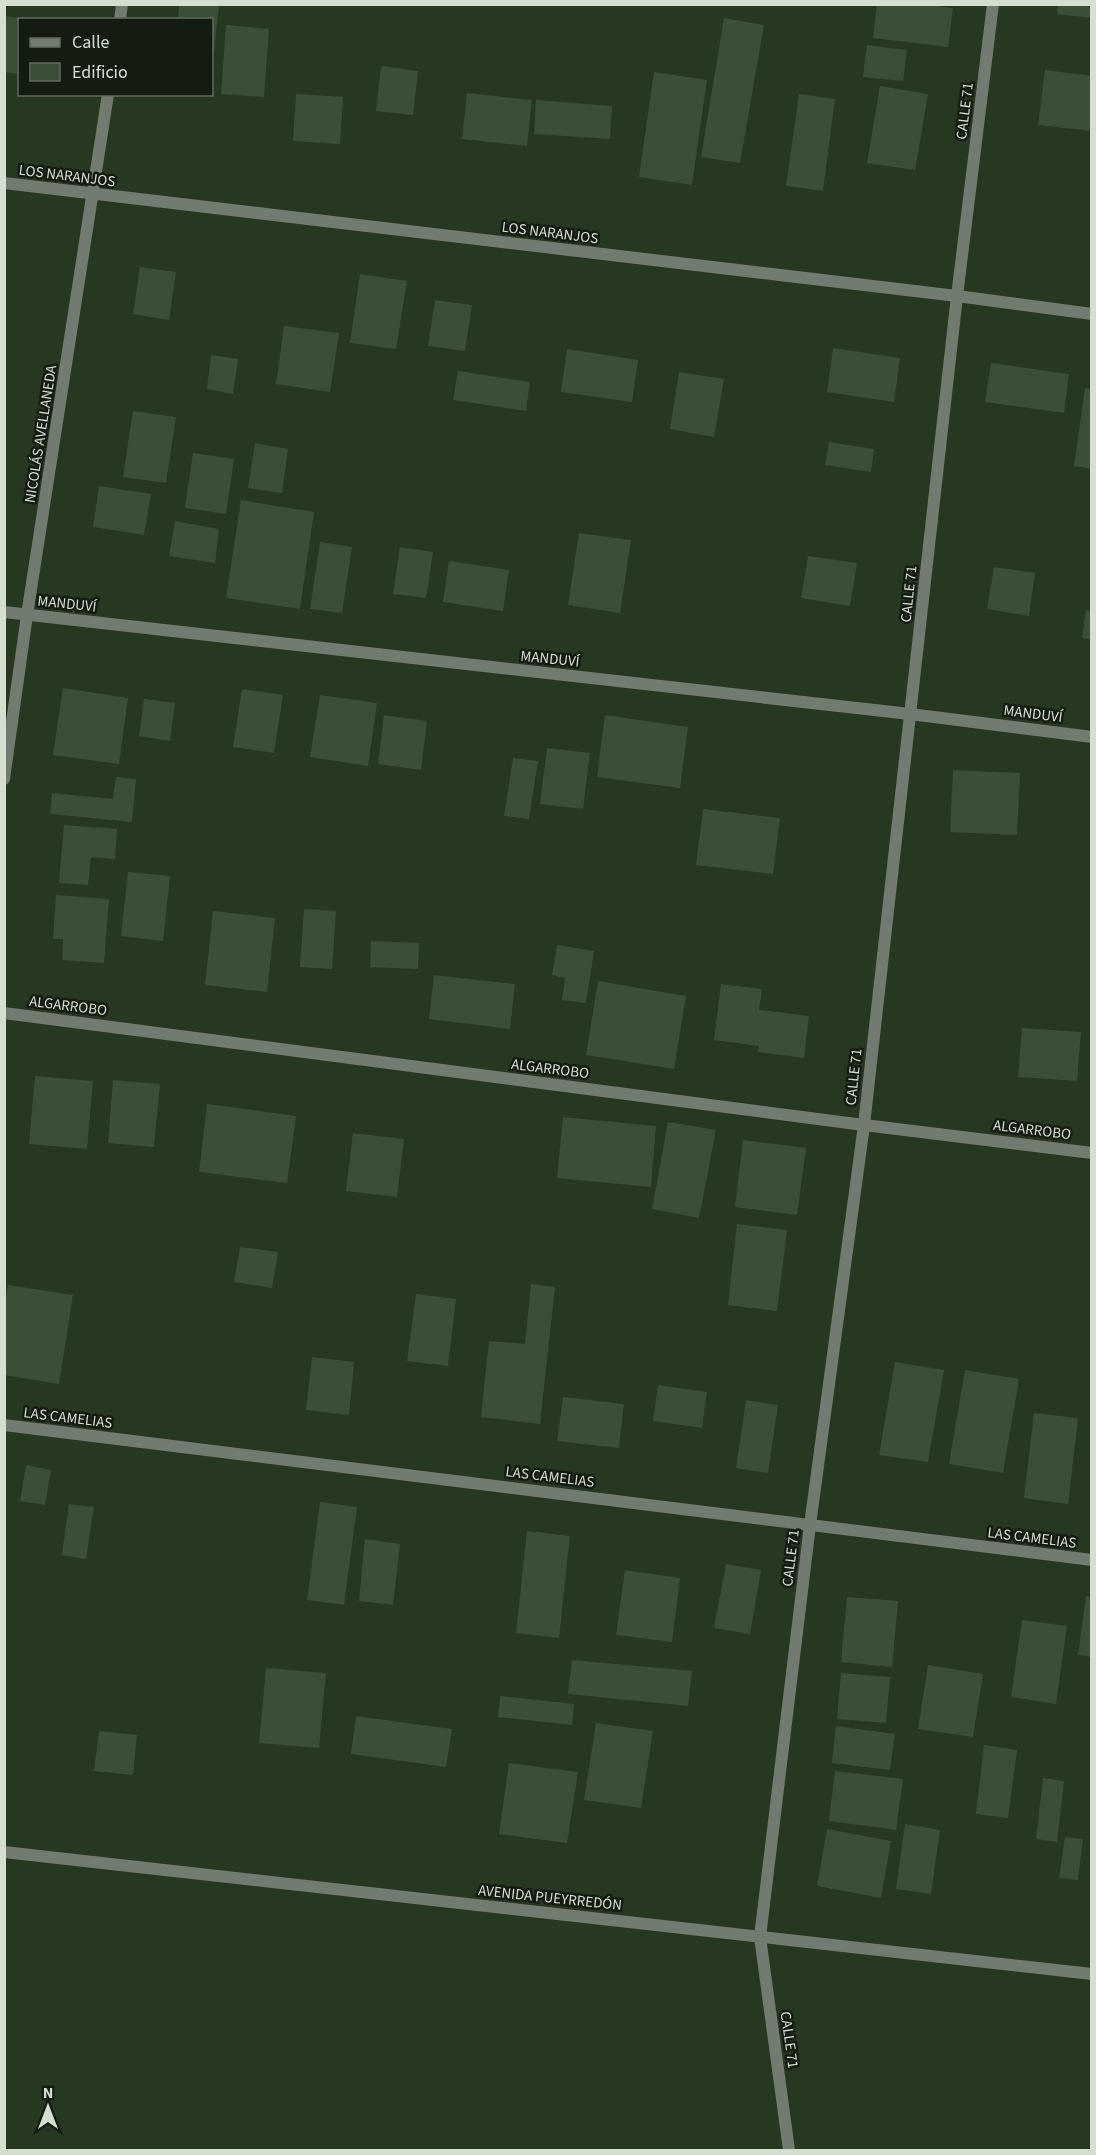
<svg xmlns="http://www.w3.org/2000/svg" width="1096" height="2155" viewBox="0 0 1096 2155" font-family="'Source Sans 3',sans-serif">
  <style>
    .building { fill: #3b4e36 }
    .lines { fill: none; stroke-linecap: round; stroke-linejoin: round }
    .minor { stroke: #727b6f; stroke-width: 12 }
    .labels { text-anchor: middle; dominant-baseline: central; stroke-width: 5; stroke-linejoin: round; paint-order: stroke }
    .street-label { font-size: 15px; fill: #d4dfd0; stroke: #141c12 }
  </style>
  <rect width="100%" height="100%" fill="#263820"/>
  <g class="building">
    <path d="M 877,4 L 922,4 L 953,8 L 948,47 L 873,38 Z"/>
    <path d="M 1058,4 L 1092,4 L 1092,18 L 1057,14 Z"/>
    <path d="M 179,5 L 219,5 L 214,51 L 212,51 L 212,20 L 178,20 Z"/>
    <path d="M 4,16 L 20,18 L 20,74 L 4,72 Z"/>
    <path d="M 724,18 L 764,25 L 740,163 L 701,157 Z"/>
    <path d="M 226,25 L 269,29 L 264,97 L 221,94 Z"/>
    <path d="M 867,45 L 907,50 L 903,81 L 863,77 Z"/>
    <path d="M 381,66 L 418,71 L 413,115 L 376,111 Z"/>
    <path d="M 1045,70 L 1092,76 L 1092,131 L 1038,125 Z"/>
    <path d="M 654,72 L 707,80 L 692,185 L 639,177 Z"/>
    <path d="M 880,86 L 928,94 L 915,170 L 867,163 Z"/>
    <path d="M 467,93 L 532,100 L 527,146 L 462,139 Z"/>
    <path d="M 296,94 L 343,97 L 340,144 L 293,141 Z"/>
    <path d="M 799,94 L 835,99 L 823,191 L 786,186 Z"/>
    <path d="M 536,100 L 612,106 L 610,139 L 534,134 Z"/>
    <path d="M 140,267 L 176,272 L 169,320 L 133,314 Z"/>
    <path d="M 360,274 L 407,281 L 396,349 L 350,343 Z"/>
    <path d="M 435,300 L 472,305 L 465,351 L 428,346 Z"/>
    <path d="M 284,326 L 339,333 L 330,392 L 276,384 Z"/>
    <path d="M 833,348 L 900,358 L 894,402 L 827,392 Z"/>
    <path d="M 567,349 L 638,360 L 632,402 L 561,392 Z"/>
    <path d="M 211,355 L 238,359 L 233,394 L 207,389 Z"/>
    <path d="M 991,363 L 1069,374 L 1064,413 L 985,402 Z"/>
    <path d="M 458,371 L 530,382 L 526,411 L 453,400 Z"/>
    <path d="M 679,372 L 724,379 L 714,437 L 670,429 Z"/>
    <path d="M 1085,388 L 1092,389 L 1092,469 L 1074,466 Z"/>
    <path d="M 133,411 L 176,417 L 166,483 L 123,477 Z"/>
    <path d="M 829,442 L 874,449 L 871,472 L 825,465 Z"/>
    <path d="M 255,443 L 288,449 L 282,493 L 248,488 Z"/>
    <path d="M 193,453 L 234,459 L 226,514 L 185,508 Z"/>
    <path d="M 99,486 L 151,494 L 144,535 L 93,527 Z"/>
    <path d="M 241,500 L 314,512 L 300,609 L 226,598 Z"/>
    <path d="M 175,521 L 219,529 L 215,563 L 169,556 Z"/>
    <path d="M 579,533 L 631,540 L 620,613 L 568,605 Z"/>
    <path d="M 320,542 L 352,547 L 342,613 L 310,609 Z"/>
    <path d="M 400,547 L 433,552 L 426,598 L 393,594 Z"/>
    <path d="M 808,556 L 857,563 L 850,606 L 801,598 Z"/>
    <path d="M 449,561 L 509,570 L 503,611 L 443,602 Z"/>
    <path d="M 994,567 L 1035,573 L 1029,616 L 987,609 Z"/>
    <path d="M 1086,610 L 1092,611 L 1092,640 L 1082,638 Z"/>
    <path d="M 63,688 L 128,698 L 119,764 L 53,755 Z"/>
    <path d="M 242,689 L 283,695 L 274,753 L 233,747 Z"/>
    <path d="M 320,695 L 377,703 L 368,766 L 310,757 Z"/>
    <path d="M 144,699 L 175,703 L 170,741 L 139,736 Z"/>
    <path d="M 384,715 L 427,721 L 421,770 L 378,764 Z"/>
    <path d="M 605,715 L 688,727 L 680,788 L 597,777 Z"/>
    <path d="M 547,748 L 590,753 L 583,809 L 540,804 Z"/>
    <path d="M 513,758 L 538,761 L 529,819 L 504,816 Z"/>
    <path d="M 953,770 L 1020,773 L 1017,835 L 950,832 Z"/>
    <path d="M 116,777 L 136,779 L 132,822 L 50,814 L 52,793 L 113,799 Z"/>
    <path d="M 703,809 L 780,818 L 773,874 L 696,865 Z"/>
    <path d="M 64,825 L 117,829 L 115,859 L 91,857 L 88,885 L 59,883 Z"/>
    <path d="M 128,872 L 170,876 L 163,941 L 121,936 Z"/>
    <path d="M 56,895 L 109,899 L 104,963 L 62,960 L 63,939 L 53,939 Z"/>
    <path d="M 304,909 L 336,911 L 332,969 L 300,967 Z"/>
    <path d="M 213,911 L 275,918 L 267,992 L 205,985 Z"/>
    <path d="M 371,941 L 419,943 L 418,969 L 370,967 Z"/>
    <path d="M 557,945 L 594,951 L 586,1003 L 562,1000 L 565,978 L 552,975 Z"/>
    <path d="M 434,975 L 515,984 L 510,1029 L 429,1019 Z"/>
    <path d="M 598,981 L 686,996 L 674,1069 L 586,1055 Z"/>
    <path d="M 721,984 L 762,989 L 759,1010 L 809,1016 L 804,1058 L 758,1052 L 759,1046 L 714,1040 Z"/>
    <path d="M 1022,1028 L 1081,1032 L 1077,1081 L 1018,1077 Z"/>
    <path d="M 35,1076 L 93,1081 L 87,1149 L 29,1144 Z"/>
    <path d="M 113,1080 L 160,1084 L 154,1147 L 108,1143 Z"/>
    <path d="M 207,1104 L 296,1116 L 287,1183 L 199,1172 Z"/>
    <path d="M 563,1117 L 656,1126 L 651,1187 L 557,1178 Z"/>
    <path d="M 668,1122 L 716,1130 L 699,1218 L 652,1209 Z"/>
    <path d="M 353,1133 L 404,1139 L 397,1197 L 346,1191 Z"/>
    <path d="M 743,1140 L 806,1148 L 797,1215 L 735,1207 Z"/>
    <path d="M 737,1224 L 787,1230 L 777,1311 L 728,1305 Z"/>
    <path d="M 240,1247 L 278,1252 L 272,1288 L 234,1282 Z"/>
    <path d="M 531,1284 L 555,1287 L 540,1424 L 481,1417 L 489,1341 L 525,1344 Z"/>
    <path d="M 8,1285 L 73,1295 L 59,1384 L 4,1375 L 4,1310 Z"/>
    <path d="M 416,1294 L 456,1299 L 448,1366 L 407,1361 Z"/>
    <path d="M 312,1357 L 354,1362 L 349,1415 L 306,1410 Z"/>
    <path d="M 895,1362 L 944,1370 L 928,1462 L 879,1455 Z"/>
    <path d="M 965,1370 L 1019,1379 L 1003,1473 L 949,1464 Z"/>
    <path d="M 658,1385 L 707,1392 L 702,1428 L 653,1421 Z"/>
    <path d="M 563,1397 L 624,1404 L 619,1448 L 557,1441 Z"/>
    <path d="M 746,1400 L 778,1405 L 768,1473 L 736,1468 Z"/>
    <path d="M 1034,1413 L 1078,1418 L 1068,1504 L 1024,1498 Z"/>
    <path d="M 26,1465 L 51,1470 L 45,1505 L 20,1501 Z"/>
    <path d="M 320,1502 L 357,1507 L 344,1605 L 307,1600 Z"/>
    <path d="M 69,1504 L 94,1507 L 86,1559 L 62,1555 Z"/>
    <path d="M 527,1531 L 570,1536 L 559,1638 L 516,1633 Z"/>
    <path d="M 365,1539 L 400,1544 L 393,1605 L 359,1601 Z"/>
    <path d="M 726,1564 L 761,1570 L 750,1634 L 714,1628 Z"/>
    <path d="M 625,1570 L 680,1578 L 672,1642 L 616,1635 Z"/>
    <path d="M 1086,1596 L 1092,1597 L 1092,1657 L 1078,1655 Z"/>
    <path d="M 847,1597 L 898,1601 L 892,1667 L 841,1662 Z"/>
    <path d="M 1022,1620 L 1067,1626 L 1056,1704 L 1011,1697 Z"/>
    <path d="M 572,1660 L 692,1671 L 688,1706 L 568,1694 Z"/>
    <path d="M 928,1665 L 983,1674 L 973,1737 L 918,1729 Z"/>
    <path d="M 266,1668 L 326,1673 L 319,1748 L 259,1743 Z"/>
    <path d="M 841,1673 L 890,1677 L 886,1723 L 837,1719 Z"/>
    <path d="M 500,1696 L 574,1704 L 572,1725 L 498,1717 Z"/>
    <path d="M 356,1716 L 452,1729 L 446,1767 L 351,1754 Z"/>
    <path d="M 596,1723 L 653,1731 L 641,1808 L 584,1800 Z"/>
    <path d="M 836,1726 L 895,1734 L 890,1770 L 832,1763 Z"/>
    <path d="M 99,1731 L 137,1735 L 133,1775 L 94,1771 Z"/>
    <path d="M 984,1745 L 1017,1750 L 1008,1818 L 976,1814 Z"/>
    <path d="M 509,1763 L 578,1772 L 567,1843 L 499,1834 Z"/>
    <path d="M 835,1771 L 903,1779 L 896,1830 L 829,1821 Z"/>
    <path d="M 1043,1778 L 1064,1781 L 1057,1842 L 1036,1839 Z"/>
    <path d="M 905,1824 L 940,1830 L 931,1894 L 896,1889 Z"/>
    <path d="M 827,1829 L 891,1841 L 881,1898 L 817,1886 Z"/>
    <path d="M 1065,1837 L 1083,1839 L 1078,1880 L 1059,1878 Z"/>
  </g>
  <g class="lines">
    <g class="minor">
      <path d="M 120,20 L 122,4"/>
      <path d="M 4,183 L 957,296 L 1092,314"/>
      <path d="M 4,612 L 910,714 L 1092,737"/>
      <path d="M 4,779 L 27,615 L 108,94"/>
      <path d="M 4,1013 L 864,1125 L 1092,1153"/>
      <path d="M 4,1425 L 1092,1560"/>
      <path d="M 4,1852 L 1092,1974"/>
      <path d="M 789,2150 L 760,1937 L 810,1525 L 864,1125 L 957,296 L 993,4"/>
    </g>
  </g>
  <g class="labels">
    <g class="street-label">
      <text transform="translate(965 111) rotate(-83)">CALLE 71</text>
      <text transform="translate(67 176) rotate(7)">LOS NARANJOS</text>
      <text transform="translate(550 233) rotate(7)">LOS NARANJOS</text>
      <text transform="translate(41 434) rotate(-81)">NICOLÁS AVELLANEDA</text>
      <text transform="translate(909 594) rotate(-84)">CALLE 71</text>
      <text transform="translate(67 604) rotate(6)">MANDUVÍ</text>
      <text transform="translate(550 659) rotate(6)">MANDUVÍ</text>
      <text transform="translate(1033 714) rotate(7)">MANDUVÍ</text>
      <text transform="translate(68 1006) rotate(7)">ALGARROBO</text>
      <text transform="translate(550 1069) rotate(7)">ALGARROBO</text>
      <text transform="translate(854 1077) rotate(-84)">CALLE 71</text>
      <text transform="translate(1032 1130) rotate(7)">ALGARROBO</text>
      <text transform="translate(68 1418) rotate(7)">LAS CAMELIAS</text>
      <text transform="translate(550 1477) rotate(7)">LAS CAMELIAS</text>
      <text transform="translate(1032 1538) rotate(7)">LAS CAMELIAS</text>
      <text transform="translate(791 1558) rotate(-83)">CALLE 71</text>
      <text transform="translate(550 1898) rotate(6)">AVENIDA PUEYRREDÓN</text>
      <text transform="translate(789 2040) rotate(82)">CALLE 71</text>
    </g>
  </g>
  <rect width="1096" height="2155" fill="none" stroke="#d4dfd0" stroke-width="12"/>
  <rect x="18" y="18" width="195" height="78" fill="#141c12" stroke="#616a5e" stroke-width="1.5"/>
  <rect x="30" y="38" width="30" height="9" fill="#727b6f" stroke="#616a5e" stroke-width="1.5"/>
  <text x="72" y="48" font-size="18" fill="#d4dfd0">Calle</text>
  <rect x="30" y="63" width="30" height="18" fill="#3b4e36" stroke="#616a5e" stroke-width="1.5"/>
  <text x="72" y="78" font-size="18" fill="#d4dfd0">Edificio</text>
  <g transform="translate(48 2107)" stroke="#141c12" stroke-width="4.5" paint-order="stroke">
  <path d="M0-4.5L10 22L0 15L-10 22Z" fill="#d4dfd0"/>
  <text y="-9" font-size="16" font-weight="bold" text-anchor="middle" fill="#d4dfd0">N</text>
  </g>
</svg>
